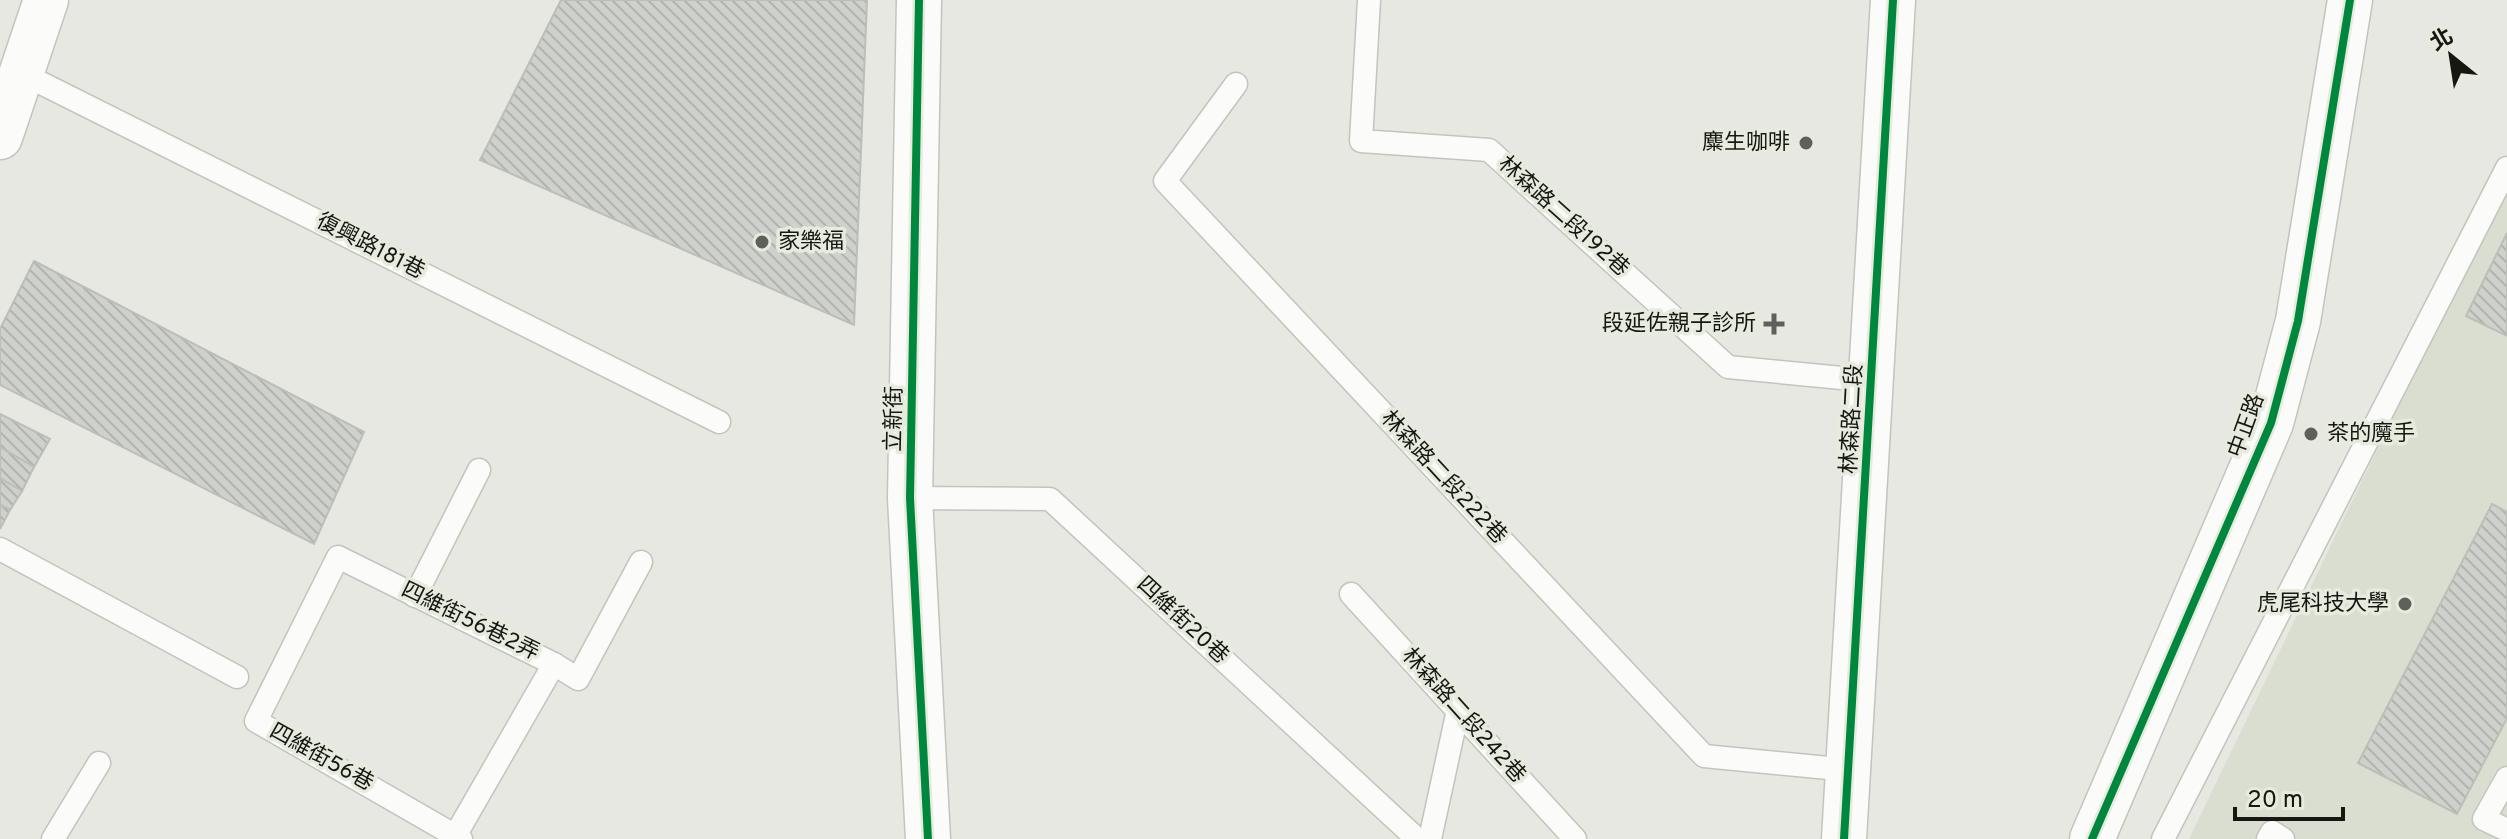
<svg xmlns="http://www.w3.org/2000/svg" width="2507" height="839" viewBox="0 0 2507 839" font-family="Overpass,'Noto Sans TC',sans-serif">
  <style>
    .built { fill: #daded0 }
    .building { fill: url(#building-back-hatch); stroke: #bcbeb8; stroke-width: 2 }
    .lines { fill: none; stroke-linecap: round; stroke-linejoin: round }
    .service-casing { stroke: #c2c4be; stroke-width: 25 }
    .minor-casing { stroke: #c2c4be; stroke-width: 47 }
    .secondary-casing { stroke: #c2c4be; stroke-width: 47 }
    .service { stroke: #fbfcfa; stroke-width: 22 }
    .minor { stroke: #fbfcfa; stroke-width: 44 }
    .secondary { stroke: #fbfcfa; stroke-width: 44 }
    .cycleway-casing { stroke: #e7ebde; stroke-width: 13 }
    .cycleway { stroke: #00873e; stroke-width: 8 }
    .poi-dot { fill: #5f605b; stroke: #e7ebde; stroke-width: 3 }
    .labels { text-anchor: middle; dominant-baseline: central; stroke-width: 7; stroke-linejoin: round; paint-order: stroke }
    .poi-label { font-size: 22px; fill: #161713; stroke: #e7ebde; text-anchor: end }
    .street-label { font-size: 22px; fill: #161713; stroke: #e7ebde }
  </style>
  <defs>
    <pattern id="building-back-hatch" width="6" height="6" patternUnits="userSpaceOnUse" patternTransform="scale(2)"><rect width="6" height="6" fill="#cfd1cc"/><path d="M-1 5l2 2M0 0l6 6M5-1l2 2" fill="none" stroke="#b1b3ae"/></pattern>
  </defs>
  <rect width="100%" height="100%" fill="#e6e8e1"/>
  <path class="built" d="M 2507,194 L 2507,839 L 2189,839 L 2457,284 Z"/>
  <g class="building">
    <path d="M 561,0 L 867,0 L 854,325 L 480,160 Z"/>
    <path d="M 2507,233 L 2507,336 L 2466,316 Z"/>
    <path d="M 34,261 L 364,432 L 314,544 L 0,385 L 0,329 Z"/>
    <path d="M 0,414 L 50,439 L 34,467 L 0,447 Z"/>
    <path d="M 0,447 L 34,467 L 22,491 L 0,478 Z"/>
    <path d="M 0,478 L 22,491 L 10,510 L 0,505 Z"/>
    <path d="M 2492,504 L 2507,512 L 2507,718 L 2457,814 L 2358,763 Z"/>
    <path d="M 0,505 L 10,510 L 0,529 Z"/>
  </g>
  <g class="lines">
    <g class="service-casing">
      <g id="service">
        <path d="M 1369,0 L 1361,141 L 1489,150 L 1728,367 L 1873,381"/>
        <path d="M 21,73 L 719,422"/>
        <path d="M 1236,84 L 1165,181 L 1704,756 L 1849,770"/>
        <path d="M 910,498 L 1050,499 L 1417,839"/>
        <path d="M 0,549 L 237,677"/>
        <path d="M 1351,594 L 1575,839"/>
        <path d="M 415,596 L 479,470"/>
        <path d="M 554,664 L 578,679 L 641,562"/>
        <path d="M 2507,778 L 2484,819 L 2507,830"/>
        <path d="M 455,836 L 554,664 L 338,557 L 256,721 L 461,839"/>
        <path d="M 53,839 L 99,763"/>
        <path d="M 1430,839 L 1458,710"/>
        <path d="M 2163,839 L 2507,168"/>
        <path d="M 2268,839 L 2272,832 L 2283,839"/>
      </g>
    </g>
    <g class="minor-casing">
      <g id="minor">
        <path d="M 919,0 L 910,498 L 928,839"/>
        <path d="M 0,137 L 46,0"/>
        <path d="M 2092,839 L 2271,423 L 2298,321 L 2350,0"/>
      </g>
    </g>
    <g class="secondary-casing">
      <path id="secondary" d="M 1844,839 L 1893,0"/>
    </g>
    <use href="#service" class="service"/>
    <use href="#minor" class="minor"/>
    <use href="#secondary" class="secondary"/>
    <g class="cycleway-casing">
      <g id="cycleway">
        <path d="M 919,0 L 910,498 L 928,839"/>
        <path d="M 1844,839 L 1893,0"/>
        <path d="M 2092,839 L 2271,423 L 2298,321 L 2350,0"/>
      </g>
    </g>
    <use href="#cycleway" class="cycleway"/>
  </g>
  <g class="poi-dot">
    <circle cx="1806" cy="143" r="8"/>
    <circle cx="762" cy="242" r="8"/>
    <path d="M1770 312h8v8h8v8h-8v8h-8v-8h-8v-8h8z"/>
    <circle cx="2311" cy="434" r="8"/>
    <circle cx="2405" cy="604" r="8"/>
  </g>
  <g class="labels">
    <g class="poi-label">
      <text x="1790" y="143">麋生咖啡</text>
      <text x="778" y="242" text-anchor="start">家樂福</text>
      <text x="1756" y="324">段延佐親子診所</text>
      <text x="2327" y="434" text-anchor="start">茶的魔手</text>
      <text x="2389" y="604">虎尾科技大學</text>
    </g>
    <g class="street-label">
      <text transform="translate(1563 217) rotate(42)">林森路二段192巷</text>
      <text transform="translate(370 247) rotate(27)">復興路181巷</text>
      <text transform="translate(895 419) rotate(-89)">立新街</text>
      <text transform="translate(1853 419) rotate(-87)">林森路二段</text>
      <text transform="translate(2247 426) rotate(-70)">中正路</text>
      <text transform="translate(1443 478) rotate(47)">林森路二段222巷</text>
      <text transform="translate(1182 621) rotate(43)">四維街20巷</text>
      <text transform="translate(470 622) rotate(26)">四維街56巷2弄</text>
      <text transform="translate(1463 716) rotate(48)">林森路二段242巷</text>
      <text transform="translate(321 758) rotate(29)">四維街56巷</text>
    </g>
  </g>
  <g transform="translate(2451 56) rotate(330)" stroke="#e7ebde" stroke-width="6" paint-order="stroke">
  <path d="M0-6L14 30L0 20L-14 30Z" fill="#161713"/>
  <text y="-12" font-size="22" font-weight="bold" text-anchor="middle" fill="#161713">北</text>
  </g>
  <path d="M2235 807v12h108v-12" fill="none" stroke="#161713" stroke-width="4"/>
  <text x="2247" y="807" font-size="24" fill="#161713" stroke="#e7ebde" stroke-width="6" paint-order="stroke">20 m</text>
</svg>
